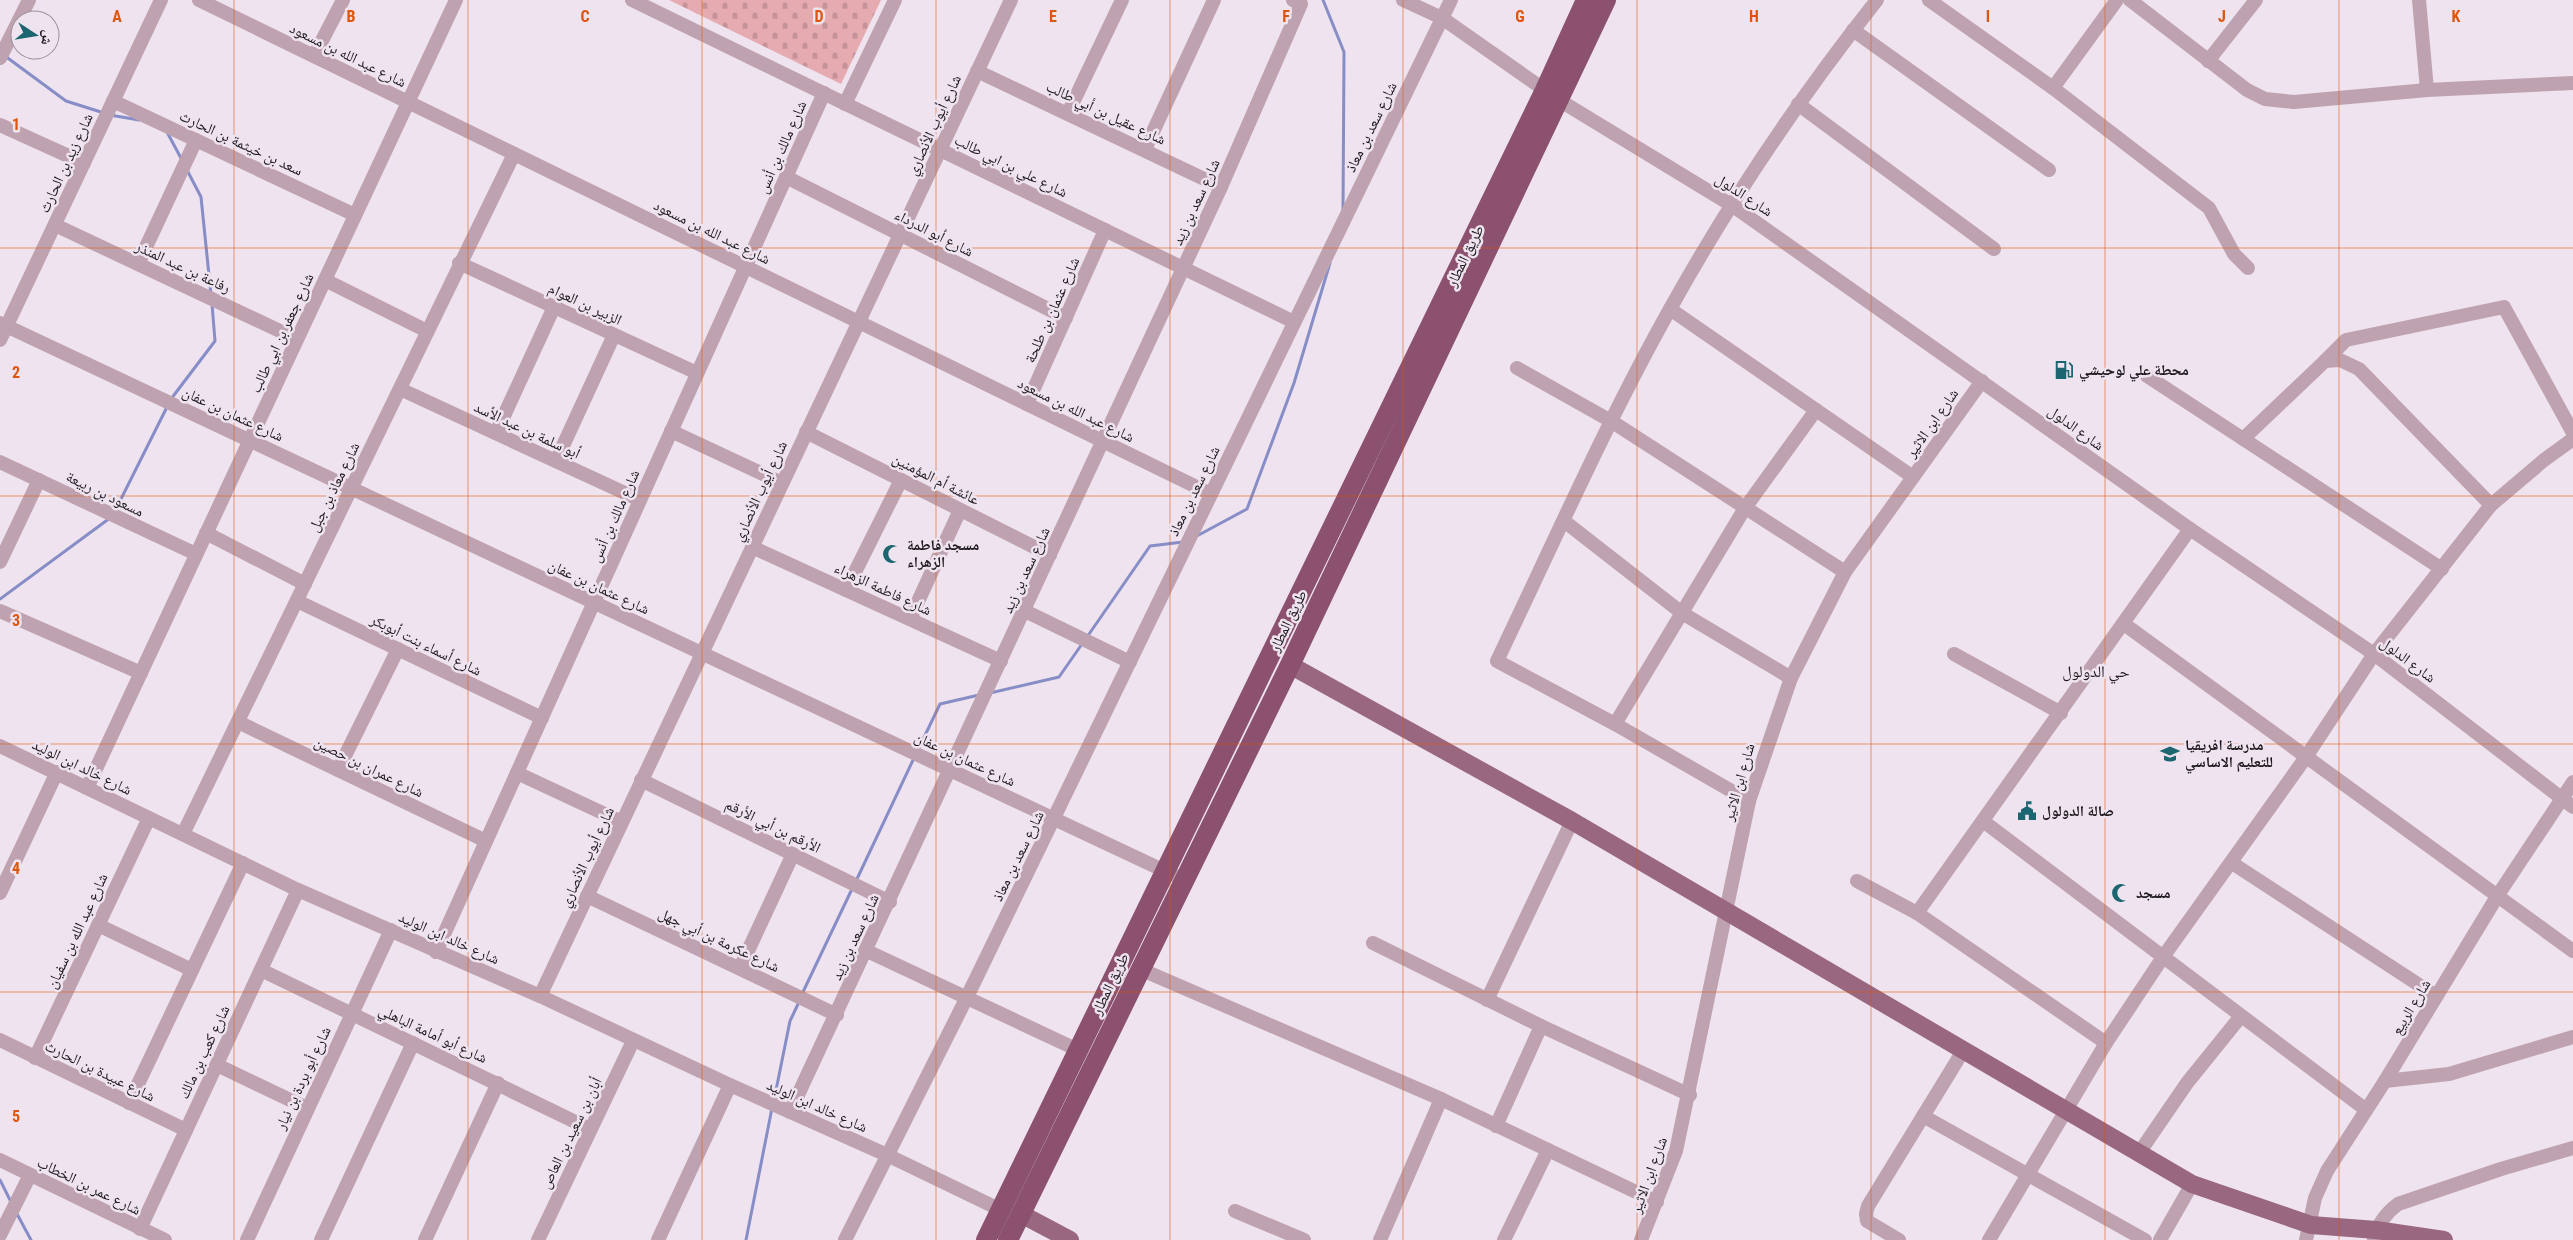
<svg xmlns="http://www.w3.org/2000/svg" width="2573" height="1240" viewBox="0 0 2573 1240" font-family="'Roboto Condensed','Noto Naskh Arabic',sans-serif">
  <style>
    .cemetery { fill: url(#cemetery-stones) }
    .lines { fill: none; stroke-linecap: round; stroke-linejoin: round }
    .stream { stroke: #878dc6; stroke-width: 3 }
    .minor { stroke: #bfa2af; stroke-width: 14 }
    .major { stroke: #99677f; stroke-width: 18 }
    .highway { stroke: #8b516e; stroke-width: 20 }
    .grid { fill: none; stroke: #de560d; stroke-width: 1; stroke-opacity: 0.55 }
    .labels { text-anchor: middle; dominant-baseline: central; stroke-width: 5; stroke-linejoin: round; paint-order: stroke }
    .street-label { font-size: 15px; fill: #1e1a1e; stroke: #eee3ee }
    .poi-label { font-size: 15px; font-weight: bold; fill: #1e1a1e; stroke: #eee3ee; text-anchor: start }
    .neighbourhood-label { font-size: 16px; fill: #1e1a1e; stroke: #eee3ee }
    .grid-label { font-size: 16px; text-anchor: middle; font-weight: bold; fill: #de560d; stroke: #eee3ee; stroke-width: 5; stroke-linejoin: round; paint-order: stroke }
  </style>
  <defs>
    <pattern id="cemetery-stones" width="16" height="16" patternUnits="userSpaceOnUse" patternTransform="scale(1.25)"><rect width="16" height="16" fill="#e6abb0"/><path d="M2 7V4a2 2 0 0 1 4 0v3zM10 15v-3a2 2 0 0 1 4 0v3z" fill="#c59397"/></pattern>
  </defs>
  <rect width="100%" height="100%" fill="#eee3ee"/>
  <path class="cemetery" d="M 669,0 L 881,0 L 841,84 Z"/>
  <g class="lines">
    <g class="stream">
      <path d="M 1323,0 L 1344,52 L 1343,211"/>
      <path d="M 5,56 L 66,101 L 104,113"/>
      <path d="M 110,115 L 139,120"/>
      <path d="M 167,132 L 182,160"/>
      <path d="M 187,170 L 201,197 L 211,295"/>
      <path d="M 171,399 L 215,341 L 212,304"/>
      <path d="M 115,511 L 168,405"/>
      <path d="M 1195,537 L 1247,509 L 1294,383 L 1330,263"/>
      <path d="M 0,599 L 110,518"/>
      <path d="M 1087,637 L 1150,546 L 1183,542"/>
      <path d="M 990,693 L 1059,677 L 1082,644"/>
      <path d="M 918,750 L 940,704 L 979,695"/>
      <path d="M 856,881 L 914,758"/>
      <path d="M 802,994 L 852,889"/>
      <path d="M 774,1100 L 790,1021 L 799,1002"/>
      <path d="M 0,1180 L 11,1202"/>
      <path d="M 16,1212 L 31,1240"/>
      <path d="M 746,1240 L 772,1108"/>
    </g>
    <g class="minor">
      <path d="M 199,0 L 1211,494"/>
      <path d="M 632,0 L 1294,322"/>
      <path d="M 1403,0 L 1442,18 L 1559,100 L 1733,206 L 2190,529 L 2374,654 L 2573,807"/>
      <path d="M 1929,0 L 2053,88 L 2209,208 L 2234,254 L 2248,268"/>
      <path d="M 2130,0 L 2247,90 L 2265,99 L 2294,102 L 2427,90 L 2573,83"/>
      <path d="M 2419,0 L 2427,90"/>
      <path d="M 1853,30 L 2049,170"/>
      <path d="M 314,56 L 343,0"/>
      <path d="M 0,58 L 29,0"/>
      <path d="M 2208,61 L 2256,0"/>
      <path d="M 977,71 L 1221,187"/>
      <path d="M 2053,88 L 2117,0"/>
      <path d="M 113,101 L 355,215"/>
      <path d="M 845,104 L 895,0"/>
      <path d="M 1798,104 L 1994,249"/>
      <path d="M 1068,113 L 1122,0"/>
      <path d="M 0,125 L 84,163"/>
      <path d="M 1145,149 L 1214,0"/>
      <path d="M 786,177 L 1066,318"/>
      <path d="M 55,225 L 297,339"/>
      <path d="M 459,263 L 697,373"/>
      <path d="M 138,264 L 196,140"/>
      <path d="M 325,280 L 427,331"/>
      <path d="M 1670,309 L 1913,477"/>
      <path d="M 0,323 L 1184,880"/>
      <path d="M 0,340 L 161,0"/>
      <path d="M 2325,361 L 2346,340 L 2504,307 L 2573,433"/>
      <path d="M 1517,368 L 1611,421 L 1845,572"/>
      <path d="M 2147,376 L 2442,569"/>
      <path d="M 400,389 L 640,500"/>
      <path d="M 1027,404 L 1105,230"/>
      <path d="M 671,431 L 782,483"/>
      <path d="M 806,432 L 1050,555"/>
      <path d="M 496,433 L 554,307"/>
      <path d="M 2243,439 L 2325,361 L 2340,360 L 2359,369 L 2491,505"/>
      <path d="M 556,461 L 614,335"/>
      <path d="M 0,462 L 196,554"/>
      <path d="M 1564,521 L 1682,613 L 1791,678"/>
      <path d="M 206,533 L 305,584"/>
      <path d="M 752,547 L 1001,661"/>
      <path d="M 0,562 L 39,480"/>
      <path d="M 846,590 L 901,480"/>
      <path d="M 297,601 L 542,718"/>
      <path d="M 0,611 L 141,673"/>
      <path d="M 1025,611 L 1130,662"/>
      <path d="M 910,619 L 960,510"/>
      <path d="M 2124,624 L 2573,951"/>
      <path d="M 1954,654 L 2061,713"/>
      <path d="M 238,722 L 486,841"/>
      <path d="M 1615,724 L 1745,508 L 1816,410"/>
      <path d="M 0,746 L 298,890 L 540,996 L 730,1085 L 887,1155 L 1001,1210"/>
      <path d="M 338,770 L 398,649"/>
      <path d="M 517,773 L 622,822"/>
      <path d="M 641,780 L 890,902"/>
      <path d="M 87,788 L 456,0"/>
      <path d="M 1749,801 L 1615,724 L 1497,661 C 1553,544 1606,423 1670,309 C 1730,201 1800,97 1877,0"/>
      <path d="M 1983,821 L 2365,1109"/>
      <path d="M 183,834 L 514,154"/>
      <path d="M 2232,863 L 2436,996"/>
      <path d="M 1857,881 L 1917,913 L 2106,1043"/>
      <path d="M 0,893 L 57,772"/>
      <path d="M 587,896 L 837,1015"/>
      <path d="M 1917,913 L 2190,529"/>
      <path d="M 98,925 L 192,970"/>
      <path d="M 1373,943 L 1541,1026 L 1690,1095"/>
      <path d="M 867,951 L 1078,1050"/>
      <path d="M 436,952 L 824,93"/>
      <path d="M 740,968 L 793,854"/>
      <path d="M 1140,969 L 1441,1099 L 1657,1202"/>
      <path d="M 261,970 L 590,1129"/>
      <path d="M 540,996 L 1011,0"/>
      <path d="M 1487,1000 L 1572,821"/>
      <path d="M 0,1040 L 186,1130"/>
      <path d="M 35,1058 L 149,818"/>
      <path d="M 217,1065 L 307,1108"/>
      <path d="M 2385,1081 L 2449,1074 L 2573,1037"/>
      <path d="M 129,1103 L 243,863"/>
      <path d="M 790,1112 L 1221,187 L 1301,4 L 1293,0"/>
      <path d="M 1923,1116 L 2145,1240"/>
      <path d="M 1496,1126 L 1541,1026"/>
      <path d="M 2139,1153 L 2187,1083 L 2241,1016"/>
      <path d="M 0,1160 L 165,1240"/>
      <path d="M 1235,1211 L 1304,1240"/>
      <path d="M 140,1229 L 298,890"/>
      <path d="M 0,1235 L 30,1175"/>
      <path d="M 247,1240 L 391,930"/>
      <path d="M 321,1240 L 413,1043"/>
      <path d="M 425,1240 L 498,1083"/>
      <path d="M 538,1240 L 633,1041"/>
      <path d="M 658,1240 L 730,1085"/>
      <path d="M 845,1240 L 967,997 L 1451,0"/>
      <path d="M 1380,1240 L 1441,1099"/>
      <path d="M 1504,1240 L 1548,1150"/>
      <path d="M 1641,1240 L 1676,1151 L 1749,801 L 1791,678 L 1845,572 L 1982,381"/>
      <path d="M 1899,1240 L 1867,1221 L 1866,1214 L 1868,1206 L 1963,1051"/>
      <path d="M 1989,1240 L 2106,1043 L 2163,957 L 2306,757 L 2374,654 L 2491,505 L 2544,460 L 2573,439"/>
      <path d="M 2160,1240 L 2192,1184"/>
      <path d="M 2306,1240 L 2315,1198 L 2327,1171 L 2385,1081 L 2498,895 L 2573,782"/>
      <path d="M 2374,1240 C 2377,1225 2386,1213 2398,1204 L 2501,1169 L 2573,1148"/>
    </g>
    <g class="major">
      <path d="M 1290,665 L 1572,821 L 2192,1184 L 2311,1225 L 2376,1230 L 2444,1240"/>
      <path d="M 1021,1214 L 1070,1240"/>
    </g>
    <g class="highway">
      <path d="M 986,1240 L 1545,90 L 1586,0"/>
      <path d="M 1008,1240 L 1290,665 L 1606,0"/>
    </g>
  </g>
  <path class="grid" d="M 234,0 L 234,1240M 468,0 L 468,1240M 702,0 L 702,1240M 936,0 L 936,1240M 1170,0 L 1170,1240M 1403,0 L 1403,1240M 1637,0 L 1637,1240M 1871,0 L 1871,1240M 2105,0 L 2105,1240M 2339,0 L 2339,1240M 0,248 L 2573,248M 0,496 L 2573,496M 0,744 L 2573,744M 0,992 L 2573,992"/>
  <defs>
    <g id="fuel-bare" transform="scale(1.5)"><path d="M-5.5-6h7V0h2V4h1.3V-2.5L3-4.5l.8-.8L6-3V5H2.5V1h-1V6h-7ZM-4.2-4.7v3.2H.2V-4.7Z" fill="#1b6671" stroke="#eee3ee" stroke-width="2.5" paint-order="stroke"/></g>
    <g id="mosque-bare" transform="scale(1.5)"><path d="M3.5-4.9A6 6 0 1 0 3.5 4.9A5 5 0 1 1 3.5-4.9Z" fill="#1b6671" stroke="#eee3ee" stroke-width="2.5" paint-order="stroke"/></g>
    <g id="school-bare" transform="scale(1.5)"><path d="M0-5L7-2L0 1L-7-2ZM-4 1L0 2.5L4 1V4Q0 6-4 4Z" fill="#1b6671" stroke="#eee3ee" stroke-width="2.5" paint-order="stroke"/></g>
    <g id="civic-bare" transform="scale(1.5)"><path d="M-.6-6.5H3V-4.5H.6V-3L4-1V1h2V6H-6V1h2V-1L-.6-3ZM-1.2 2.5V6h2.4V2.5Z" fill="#1b6671" stroke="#eee3ee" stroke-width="2.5" paint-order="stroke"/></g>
  </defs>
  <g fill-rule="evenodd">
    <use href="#fuel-bare" x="2064" y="370"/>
    <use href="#mosque-bare" x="892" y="554"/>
    <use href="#school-bare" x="2170" y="754"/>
    <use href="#civic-bare" x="2027" y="811"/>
    <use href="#mosque-bare" x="2121" y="893"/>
  </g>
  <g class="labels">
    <g class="street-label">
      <text transform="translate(348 55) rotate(26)">شارع عبد الله بن مسعود</text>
      <text transform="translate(1106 113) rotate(25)">شارع عقيل بن أبي طالب</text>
      <text transform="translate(934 125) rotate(-65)">شارع أيوب الأنصاري</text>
      <text transform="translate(1371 127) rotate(-64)">شارع سعد بن معاذ</text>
      <text transform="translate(241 143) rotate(25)">سعد بن خيثمة بن الحارث</text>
      <text transform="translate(782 147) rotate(-66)">شارع مالك بن أنس</text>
      <text transform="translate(66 163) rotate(-65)">شارع زيد بن الحارث</text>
      <text transform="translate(1011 166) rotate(26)">شارع علي بن ابي طالب</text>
      <text transform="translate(1744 195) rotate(33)">شارع الدلول</text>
      <text transform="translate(1196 202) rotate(-65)">شارع سعد بن زيد</text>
      <text transform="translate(712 232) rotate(26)">شارع عبد الله بن مسعود</text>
      <text transform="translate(934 233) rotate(27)">شارع أبو الدرداء</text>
      <text transform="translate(1465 256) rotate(-64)">طريق المطار</text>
      <text transform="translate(183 267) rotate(25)">رفاعة بن عبد المنذر</text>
      <text transform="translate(585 304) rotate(25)">الزبير بن العوام</text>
      <text transform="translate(1052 310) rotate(-66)">شارع عثمان بن طلحة</text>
      <text transform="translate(282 333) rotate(-65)">شارع جعفر بن ابي طالب</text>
      <text transform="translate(1076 410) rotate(26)">شارع عبد الله بن مسعود</text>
      <text transform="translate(233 414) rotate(25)">شارع عثمان بن عفان</text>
      <text transform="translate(1932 423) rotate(-55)">شارع ابن الاثير</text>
      <text transform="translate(2076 428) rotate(36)">شارع الدلول</text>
      <text transform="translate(527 430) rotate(25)">أبو سلمة بن عبد الأسد</text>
      <text transform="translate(936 479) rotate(27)">عائشة أم المؤمنين</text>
      <text transform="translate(334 487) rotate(-64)">شارع معاذ بن جبل</text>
      <text transform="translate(760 491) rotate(-65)">شارع أيوب الأنصاري</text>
      <text transform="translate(1194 491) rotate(-64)">شارع سعد بن معاذ</text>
      <text transform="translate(105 494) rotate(26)">مسعود بن ربيعة</text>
      <text transform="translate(615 516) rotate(-66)">شارع مالك بن أنس</text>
      <text transform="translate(1026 570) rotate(-65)">شارع سعد بن زيد</text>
      <text transform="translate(599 587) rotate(25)">شارع عثمان بن عفان</text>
      <text transform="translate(883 589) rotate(25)">شارع فاطمة الزهراء</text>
      <text transform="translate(1288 621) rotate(-64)">طريق المطار</text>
      <text transform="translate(426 645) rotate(26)">شارع أسماء بنت أبوبكر</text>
      <text transform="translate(2408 660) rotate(37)">شارع الدلول</text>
      <text transform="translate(965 759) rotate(25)">شارع عثمان بن عفان</text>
      <text transform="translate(82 767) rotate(26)">شارع خالد ابن الوليد</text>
      <text transform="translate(369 767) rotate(26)">شارع عمران بن حصين</text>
      <text transform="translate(1739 782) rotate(-74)">شارع ابن الاثير</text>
      <text transform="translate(773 826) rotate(26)">الأرقم بن أبي الأرقم</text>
      <text transform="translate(1018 856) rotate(-64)">شارع سعد بن معاذ</text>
      <text transform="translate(587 857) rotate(-65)">شارع أيوب الأنصاري</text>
      <text transform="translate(77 931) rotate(-65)">شارع عبد الله بن سفيان</text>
      <text transform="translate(855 937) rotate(-65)">شارع سعد بن زيد</text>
      <text transform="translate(449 938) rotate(24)">شارع خالد ابن الوليد</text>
      <text transform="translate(719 940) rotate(25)">شارع عكرمة بن أبي جهل</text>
      <text transform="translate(1110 984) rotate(-64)">طريق المطار</text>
      <text transform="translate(2411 1007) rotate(-59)">شارع الربيع</text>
      <text transform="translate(433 1034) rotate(25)">شارع أبو أمامة الباهلي</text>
      <text transform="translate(204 1052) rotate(-65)">شارع كعب بن مالك</text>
      <text transform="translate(100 1071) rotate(26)">شارع عبيدة بن الحارث</text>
      <text transform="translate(303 1078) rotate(-65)">شارع أبو بردة بن نيار</text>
      <text transform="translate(817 1106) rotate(24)">شارع خالد ابن الوليد</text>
      <text transform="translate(571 1133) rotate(-64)">أبان بن سعيد بن العاص</text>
      <text transform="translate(1649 1175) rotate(-70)">شارع ابن الاثير</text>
      <text transform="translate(89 1186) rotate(26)">شارع عمر بن الخطاب</text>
    </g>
    <g class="poi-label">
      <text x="2079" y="370">محطة علي لوحيشي</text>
      <text x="907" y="545">مسجد فاطمة<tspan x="907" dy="17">الزهراء</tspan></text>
      <text x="2185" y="745">مدرسة افريقيا<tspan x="2185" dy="17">للتعليم الاساسي</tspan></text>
      <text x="2042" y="811">صالة الدولول</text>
      <text x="2136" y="893">مسجد</text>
    </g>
    <g class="neighbourhood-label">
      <text x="2096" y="671">حي الدولول</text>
    </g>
  </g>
  <g class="grid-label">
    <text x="117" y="22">A</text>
    <text x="351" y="22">B</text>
    <text x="585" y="22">C</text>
    <text x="819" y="22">D</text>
    <text x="1053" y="22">E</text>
    <text x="1286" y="22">F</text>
    <text x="1520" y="22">G</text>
    <text x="1754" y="22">H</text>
    <text x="1988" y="22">I</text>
    <text x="2222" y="22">J</text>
    <text x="2456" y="22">K</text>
    <text x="16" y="130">1</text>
    <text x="16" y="378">2</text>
    <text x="16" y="626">3</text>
    <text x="16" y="874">4</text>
    <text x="16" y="1122">5</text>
  </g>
  <g transform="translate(35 35) rotate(102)"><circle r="24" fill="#eee3ee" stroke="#9b939b"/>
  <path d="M0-4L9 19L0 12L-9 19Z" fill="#1b6671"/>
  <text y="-8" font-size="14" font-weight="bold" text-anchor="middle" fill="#1e1a1e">ش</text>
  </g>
</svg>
